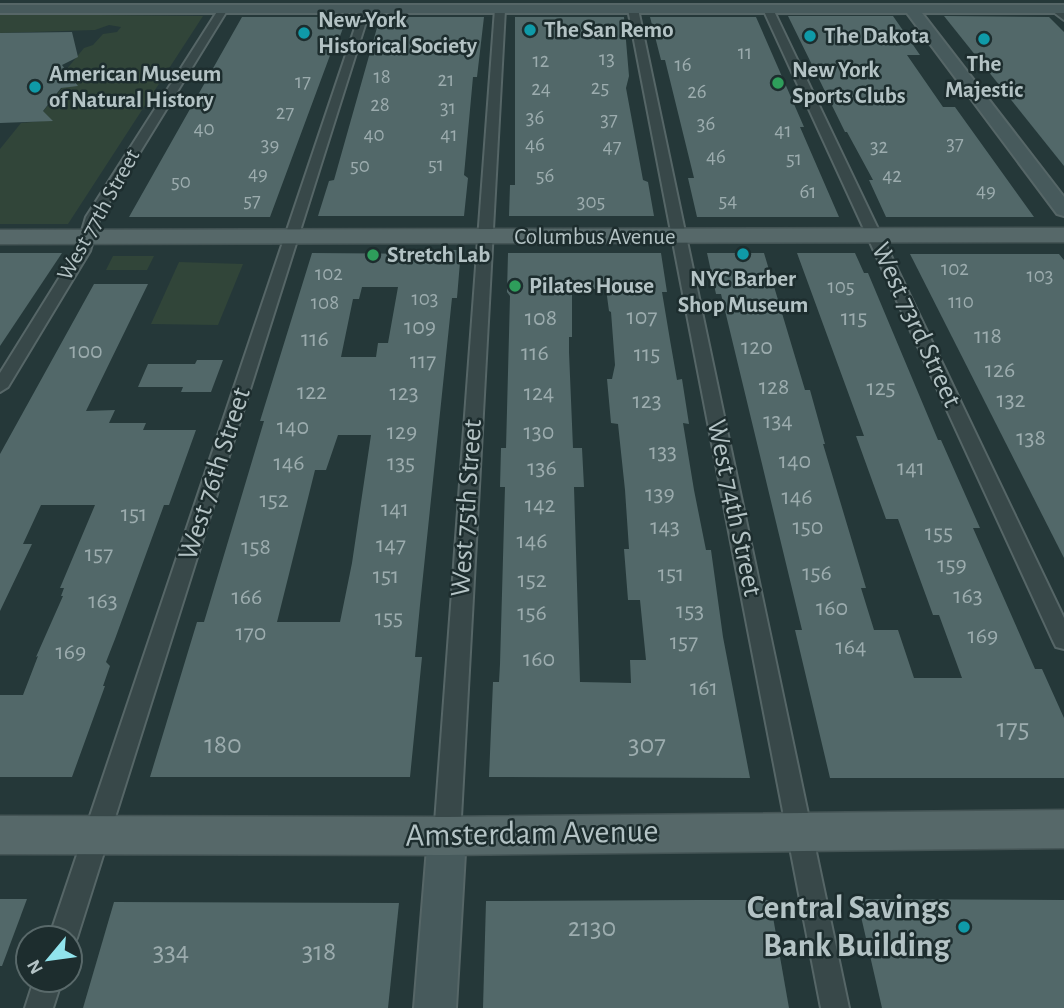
<svg xmlns="http://www.w3.org/2000/svg" width="1064" height="1008" viewBox="0 0 1064 1008" font-family="'Alegreya Sans',sans-serif">
  <style>
    .green { fill: #314539 }
    .building { fill: #526869; fill-rule: evenodd }
    .lines { fill: none; stroke-linecap: round; stroke-linejoin: round }
    .street-casing { stroke: #566667; stroke-width: 4 }
    .secondary-casing { stroke: #566667; stroke-width: 4 }
    .primary-casing { stroke: #445455; stroke-width: 3 }
    .street { fill: #384849; fill-rule: evenodd }
    .secondary { fill: #475a5c; fill-rule: evenodd }
    .primary { fill: #566869; fill-rule: evenodd }
    .culture-dot { fill: #0f9aa8; stroke: #1d2d2e; stroke-width: 2.5 }
    .leisure-dot { fill: #2e9e5b; stroke: #1d2d2e; stroke-width: 2.5 }
    .labels { text-anchor: middle; dominant-baseline: central; stroke-width: 5; stroke-linejoin: round; paint-order: stroke }
    .far-number-label { font-size: 21px; fill: #9cacae }
    .far-poi-label { font-size: 23px; font-weight: bold; fill: #b4c3c5; stroke: #1d2d2e; text-anchor: start }
    .far-street-label { font-size: 23px; fill: #b4c3c5; stroke: #1d2d2e }
    .number-label { font-size: 24px; fill: #9cacae }
    .street-label { font-size: 28px; fill: #b4c3c5; stroke: #1d2d2e }
    .near-number-label { font-size: 28px; fill: #9cacae }
    .near-street-label { font-size: 33px; fill: #b4c3c5; stroke: #1d2d2e }
    .near-poi-label { font-size: 33px; font-weight: bold; fill: #b4c3c5; stroke: #1d2d2e; text-anchor: end }
  </style>
  <rect width="100%" height="100%" fill="#253839"/>
  <g class="green">
    <path d="M 0,14 L 203,16 L 68,224 L 0,224 L 0,149 L 21,123 L 43,121 L 41,114 L 62,88 L 75,84 L 66,70 L 84,48 L 93,45 L 103,34 L 117,32 L 121,27 L 109,25 L 95,30 L 0,33 Z"/>
    <path d="M 113,256 L 154,256 L 147,270 L 106,270 Z"/>
    <path d="M 179,262 L 243,264 L 218,325 L 151,324 Z"/>
  </g>
  <g class="building">
    <path d="M 788,16 L 893,16 L 920,55 L 907,55 L 943,107 L 955,107 L 1034,217 L 886,217 L 869,180 L 873,180 L 847,132 L 845,132 Z"/>
    <path d="M 944,16 L 1049,17 L 1064,32 L 1064,166 Z"/>
    <path d="M 242,17 L 347,17 L 335,50 L 332,50 L 270,217 L 129,217 Z"/>
    <path d="M 380,17 L 484,17 L 477,77 L 473,77 L 464,175 L 468,178 L 464,216 L 318,216 L 329,181 L 334,180 Z"/>
    <path d="M 515,17 L 624,17 L 629,76 L 626,88 L 643,180 L 648,182 L 654,216 L 509,216 L 510,185 L 515,185 Z"/>
    <path d="M 650,17 L 756,17 L 804,127 L 800,127 L 839,217 L 697,217 L 688,178 L 694,178 L 665,60 L 661,60 Z"/>
    <path d="M 72,32 L 78,57 L 62,65 L 78,86 L 61,88 L 43,111 L 53,121 L 0,123 L 0,33 Z"/>
    <path d="M 443,250 L 461,250 L 457,298 L 452,298 L 420,605 L 415,657 L 422,657 L 410,777 L 150,777 L 197,622 L 204,622 L 264,421 L 260,421 L 312,253 L 442,254 ZM 362,287 L 398,287 L 388,343 L 378,343 L 376,357 L 341,357 L 353,299 L 359,299 ZM 338,435 L 371,435 L 352,563 L 340,622 L 277,622 L 315,470 L 326,470 Z"/>
    <path d="M 0,253 L 62,253 L 0,346 Z"/>
    <path d="M 508,253 L 661,253 L 667,292 L 662,292 L 670,340 L 677,380 L 682,379 L 689,424 L 683,423 L 694,490 L 706,550 L 711,550 L 723,637 L 750,778 L 489,777 L 493,682 L 499,682 L 500,664 L 505,487 L 500,487 L 501,448 L 506,448 L 510,296 L 507,292 ZM 572,289 L 606,289 L 609,311 L 611,312 L 615,365 L 612,379 L 607,379 L 611,423 L 618,424 L 625,490 L 629,549 L 624,549 L 628,600 L 640,600 L 646,660 L 630,660 L 631,683 L 580,682 L 574,487 L 584,487 L 582,448 L 573,448 L 569,352 L 569,337 L 572,337 Z"/>
    <path d="M 707,253 L 764,253 L 805,390 L 810,390 L 825,444 L 823,444 L 866,588 L 861,588 L 874,630 L 898,630 L 914,678 L 962,678 L 939,615 L 933,615 L 898,519 L 886,519 L 856,436 L 864,436 L 797,253 L 855,253 L 864,273 L 868,273 L 938,440 L 941,440 L 980,528 L 973,528 L 1035,669 L 1042,669 L 1064,718 L 1064,778 L 830,778 L 795,630 L 802,630 L 721,294 L 716,294 Z"/>
    <path d="M 910,254 L 1059,254 L 1064,260 L 1064,558 Z"/>
    <path d="M 94,284 L 148,284 L 86,411 L 115,410 L 109,423 L 146,423 L 143,430 L 196,430 L 169,505 L 164,505 L 115,639 L 106,662 L 110,666 L 103,686 L 105,686 L 72,777 L 0,777 L 0,695 L 23,695 L 38,656 L 36,657 L 63,596 L 61,596 L 64,588 L 60,588 L 95,505 L 41,505 L 23,544 L 32,544 L 0,611 L 0,454 Z"/>
    <path d="M 197,360 L 223,360 L 211,392 L 181,392 L 183,387 L 138,387 L 148,364 L 195,364 Z"/>
    <path d="M 0,899 L 27,899 L 2,966 L 0,966 Z"/>
    <path d="M 857,899 L 1064,900 L 1064,1008 L 882,1008 Z"/>
    <path d="M 696,900 L 770,900 L 789,1008 L 483,1008 L 486,901 Z"/>
    <path d="M 114,902 L 399,903 L 388,1008 L 83,1008 Z"/>
  </g>
  <g class="lines">
    <g class="street-casing">
      <g id="street">
        <path d="M 500,6 L 505,9 L 460,836 L 456,844 L 447,848 L 438,844 L 434,836 L 495,9 Z"/>
        <path d="M 633,6 L 638,9 L 849,1008 L 821,1008 L 628,9 Z"/>
        <path d="M 768,6 L 773,9 L 1064,618 L 1064,649 L 1056,647 L 1053,641 L 763,9 Z"/>
        <path d="M 220,7 L 228,9 L 100,217 L 90,251 L 8,387 L 0,392 L 0,373 L 76,251 L 86,217 Z"/>
        <path d="M 362,7 L 370,9 L 77,938 L 70,949 L 70,938 L 49,938 Z"/>
        <path d="M 1052,7 L 1058,7 L 1064,12 L 1064,20 L 1052,11 Z"/>
        <path d="M 34,980 L 62,980 L 53,1008 L 25,1008 Z"/>
      </g>
    </g>
    <g class="secondary-casing">
      <g id="secondary">
        <path d="M 0,5 L 1064,5 L 1064,13 L 922,13 L 1064,197 L 1064,216 L 1057,214 L 907,13 L 0,13 Z"/>
        <path d="M 447,819 L 460,824 L 466,836 L 456,1008 L 414,1008 L 428,836 L 434,824 Z"/>
      </g>
    </g>
    <g class="primary-casing">
      <g id="primary">
        <path d="M 1064,228 L 1064,242 L 0,244 L 0,230 Z"/>
        <path d="M 1064,810 L 1064,848 L 447,855 L 0,854 L 0,816 L 447,817 Z"/>
      </g>
    </g>
    <use href="#street" class="street"/>
    <use href="#secondary" class="secondary"/>
    <use href="#primary" class="primary"/>
  </g>
  <g class="culture-dot">
    <circle cx="530" cy="30" r="7"/>
    <circle cx="304" cy="33" r="7"/>
    <circle cx="810" cy="36" r="7"/>
    <circle cx="984" cy="39" r="7"/>
    <circle cx="35" cy="87" r="7"/>
    <circle cx="743" cy="254" r="7"/>
    <circle cx="964" cy="927" r="7"/>
  </g>
  <g class="leisure-dot">
    <circle cx="778" cy="83" r="7"/>
    <circle cx="373" cy="255" r="7"/>
    <circle cx="515" cy="286" r="7"/>
  </g>
  <g class="labels">
    <g class="far-number-label">
      <text x="745" y="52">11</text>
      <text x="607" y="58">13</text>
      <text x="541" y="60">12</text>
      <text x="683" y="64">16</text>
      <text x="382" y="76">18</text>
      <text x="446" y="79">21</text>
      <text x="303" y="81">17</text>
      <text x="600" y="87">25</text>
      <text x="541" y="88">24</text>
      <text x="697" y="91">26</text>
      <text x="380" y="104">28</text>
      <text x="448" y="107">31</text>
      <text x="285" y="112">27</text>
      <text x="535" y="117">36</text>
      <text x="609" y="119">37</text>
      <text x="706" y="123">36</text>
      <text x="204" y="128">40</text>
      <text x="783" y="130">41</text>
      <text x="374" y="134">40</text>
      <text x="449" y="134">41</text>
      <text x="955" y="143">37</text>
      <text x="270" y="144">39</text>
      <text x="535" y="144">46</text>
      <text x="612" y="146">47</text>
      <text x="879" y="146">32</text>
      <text x="716" y="156">46</text>
      <text x="794" y="158">51</text>
      <text x="436" y="164">51</text>
      <text x="360" y="165">50</text>
      <text x="258" y="173">49</text>
      <text x="545" y="175">56</text>
      <text x="892" y="175">42</text>
      <text x="181" y="181">50</text>
      <text x="986" y="190">49</text>
      <text x="808" y="191">61</text>
      <text x="252" y="200">57</text>
      <text x="728" y="200">54</text>
      <text x="591" y="201">305</text>
      <text x="955" y="268">102</text>
      <text x="329" y="273">102</text>
      <text x="1040" y="275">103</text>
      <text x="841" y="286">105</text>
      <text x="425" y="298">103</text>
      <text x="961" y="301">110</text>
      <text x="325" y="302">108</text>
    </g>
    <g class="far-poi-label">
      <text x="318" y="20">New-York<tspan x="318" dy="26">Historical Society</tspan></text>
      <text x="544" y="30">The San Remo</text>
      <text x="824" y="36">The Dakota</text>
      <text x="984" y="64" text-anchor="middle">The<tspan x="984" dy="26">Majestic</tspan></text>
      <text x="792" y="70">New York<tspan x="792" dy="26">Sports Clubs</tspan></text>
      <text x="49" y="74">American Museum<tspan x="49" dy="26">of Natural History</tspan></text>
      <text x="387" y="255">Stretch Lab</text>
      <text x="743" y="279" text-anchor="middle">NYC Barber<tspan x="743" dy="26">Shop Museum</tspan></text>
      <text x="529" y="286">Pilates House</text>
    </g>
    <g class="far-street-label">
      <text transform="translate(99 215) rotate(-61)">West 77th Street</text>
      <text x="595" y="237">Columbus Avenue</text>
    </g>
    <g class="number-label">
      <text x="642" y="317">107</text>
      <text x="541" y="318">108</text>
      <text x="854" y="318">115</text>
      <text x="420" y="327">109</text>
      <text x="988" y="336">118</text>
      <text x="315" y="339">116</text>
      <text x="757" y="347">120</text>
      <text x="86" y="351">100</text>
      <text x="535" y="353">116</text>
      <text x="647" y="354">115</text>
      <text x="423" y="361">117</text>
      <text x="1000" y="370">126</text>
      <text x="774" y="387">128</text>
      <text x="881" y="388">125</text>
      <text x="312" y="392">122</text>
      <text x="404" y="393">123</text>
      <text x="539" y="393">124</text>
      <text x="1011" y="400">132</text>
      <text x="647" y="401">123</text>
      <text x="778" y="421">134</text>
      <text x="293" y="427">140</text>
      <text x="402" y="432">129</text>
      <text x="539" y="432">130</text>
      <text x="1031" y="438">138</text>
      <text x="663" y="452">133</text>
      <text x="795" y="461">140</text>
      <text x="289" y="463">146</text>
      <text x="401" y="463">135</text>
      <text x="542" y="468">136</text>
      <text x="911" y="468">141</text>
      <text x="660" y="494">139</text>
      <text x="797" y="497">146</text>
      <text x="274" y="500">152</text>
      <text x="540" y="505">142</text>
      <text x="395" y="509">141</text>
      <text x="134" y="514">151</text>
      <text x="665" y="527">143</text>
      <text x="808" y="527">150</text>
      <text x="939" y="533">155</text>
      <text x="532" y="541">146</text>
      <text x="391" y="545">147</text>
      <text x="256" y="547">158</text>
      <text x="99" y="554">157</text>
      <text x="952" y="565">159</text>
      <text x="817" y="573">156</text>
      <text x="671" y="574">151</text>
      <text x="386" y="576">151</text>
      <text x="532" y="580">152</text>
      <text x="968" y="596">163</text>
      <text x="247" y="597">166</text>
      <text x="103" y="601">163</text>
      <text x="832" y="608">160</text>
      <text x="690" y="611">153</text>
      <text x="532" y="613">156</text>
      <text x="389" y="618">155</text>
      <text x="251" y="633">170</text>
      <text x="983" y="636">169</text>
      <text x="684" y="642">157</text>
      <text x="851" y="647">164</text>
      <text x="71" y="652">169</text>
      <text x="539" y="659">160</text>
      <text x="704" y="688">161</text>
    </g>
    <g class="street-label">
      <text transform="translate(916 325) rotate(65)">West 73rd Street</text>
      <text transform="translate(215 474) rotate(-72)">West 76th Street</text>
      <text transform="translate(467 508) rotate(-86)">West 75th Street</text>
      <text transform="translate(734 508) rotate(78)">West 74th Street</text>
    </g>
    <g class="near-number-label">
      <text x="1013" y="729">175</text>
      <text x="223" y="745">180</text>
      <text x="647" y="745">307</text>
      <text x="592" y="928">2130</text>
      <text x="171" y="952">334</text>
      <text x="319" y="952">318</text>
    </g>
    <g class="near-street-label">
      <text transform="translate(532 834) rotate(-1)">Amsterdam Avenue</text>
    </g>
    <g class="near-poi-label">
      <text x="950" y="908">Central Savings<tspan x="950" dy="38">Bank Building</tspan></text>
    </g>
  </g>
  <g transform="translate(49 959) rotate(241)"><circle r="33" fill="#1d2d2e" stroke="#59696a" stroke-width="2"/>
  <path d="M0-5L12 26L0 18L-12 26Z" fill="#91e4ed"/>
  <text y="-10" font-size="19" font-weight="bold" text-anchor="middle" fill="#b4c3c5">N</text>
  </g>
</svg>
